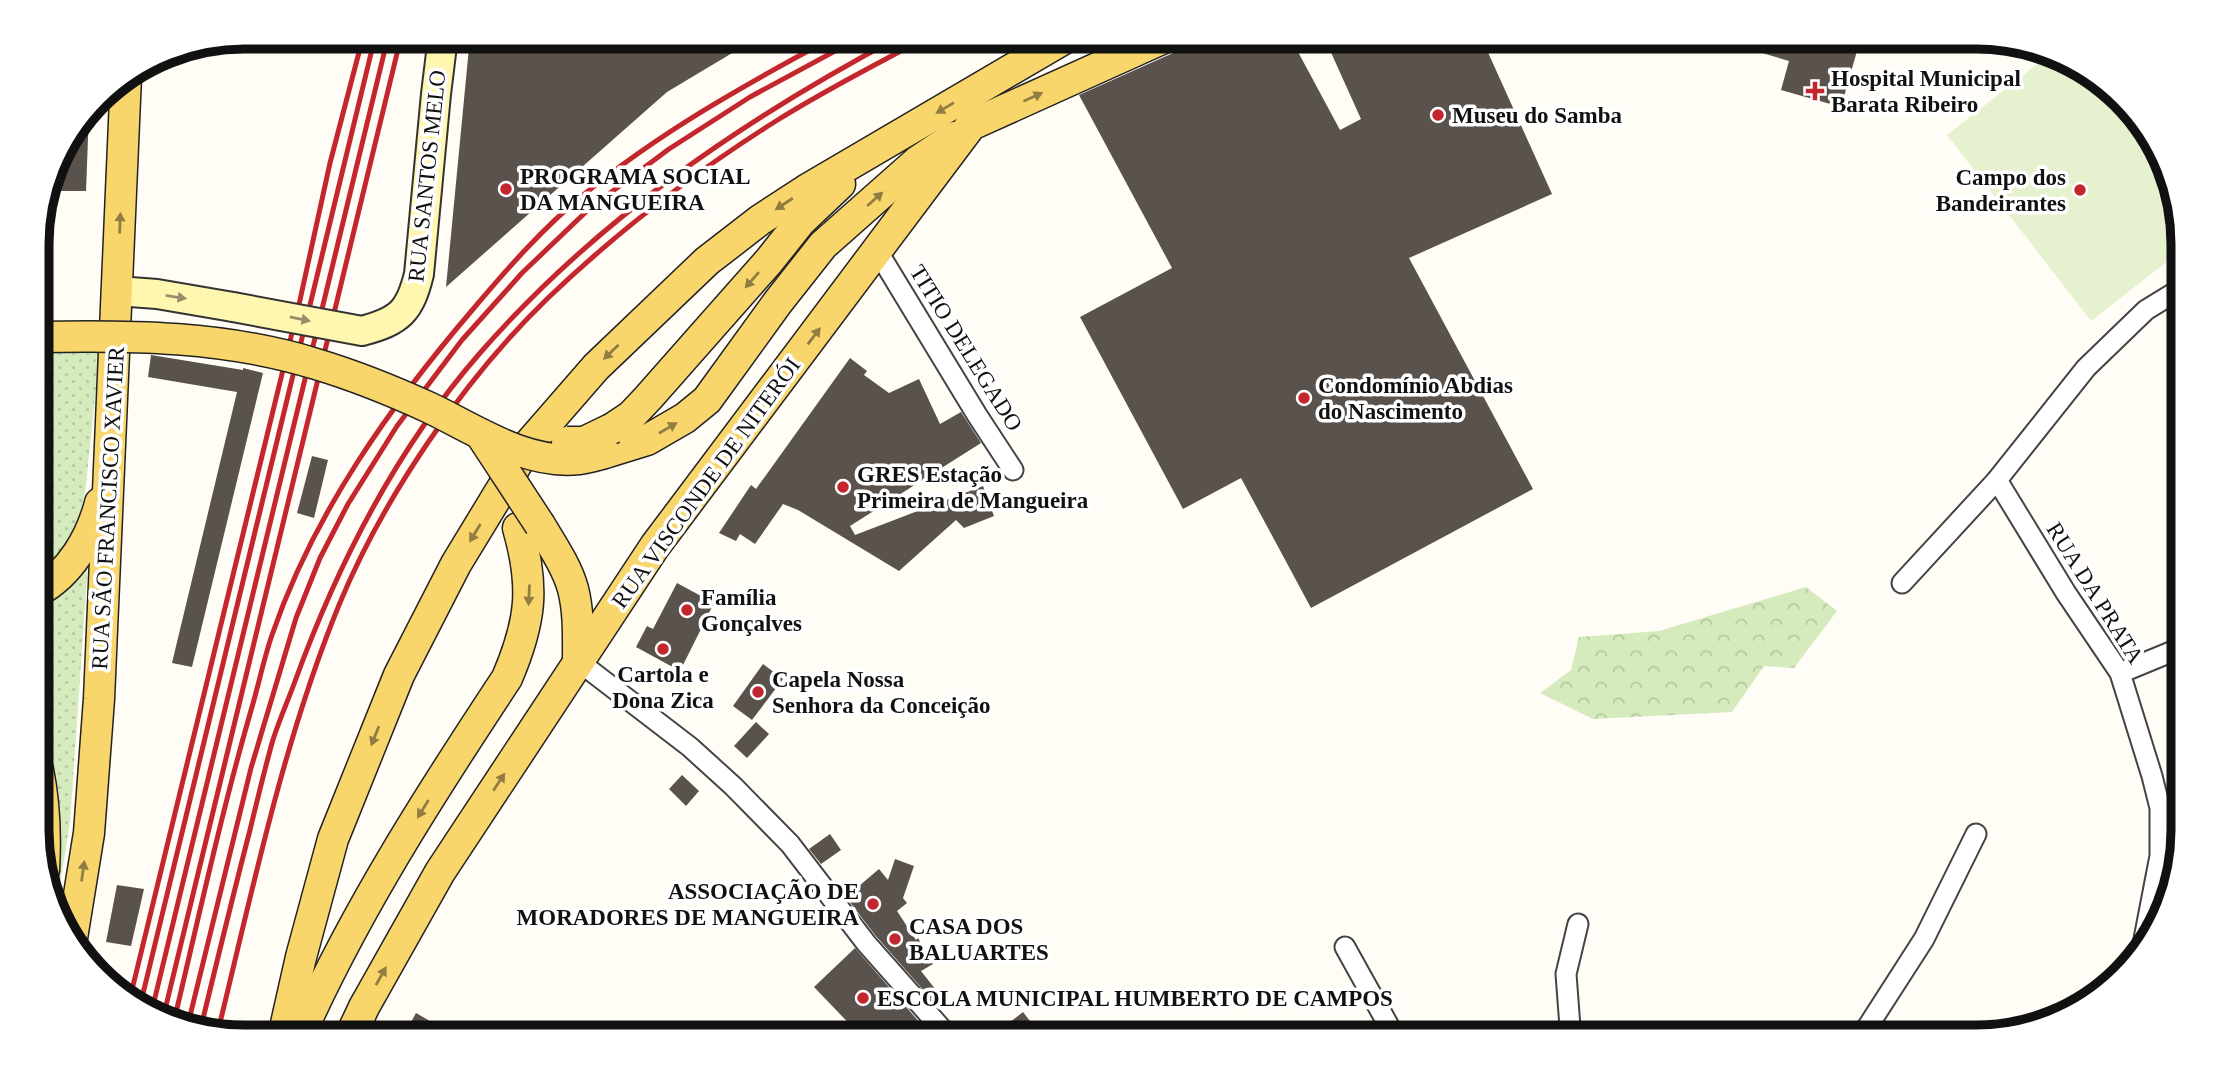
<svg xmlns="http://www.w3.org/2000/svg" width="2220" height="1074" viewBox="0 0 2220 1074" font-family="'Times New Roman',serif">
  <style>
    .grass { fill: url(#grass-dots) }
    .park { fill: url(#park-crowns) }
    .pitch { fill: #e6f2cf }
    .building { fill: #5a524d }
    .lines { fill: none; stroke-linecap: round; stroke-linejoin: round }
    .minor-casing { stroke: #444; stroke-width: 23 }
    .secondary-casing { stroke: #333; stroke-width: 32 }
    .primary-casing { stroke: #222; stroke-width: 33 }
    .minor { stroke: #fff; stroke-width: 19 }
    .secondary { stroke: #fff6b0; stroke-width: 28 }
    .primary { stroke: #f9d66b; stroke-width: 30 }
    .rail { stroke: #c4262e; stroke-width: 5 }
    .secondary-bridge-casing { stroke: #333; stroke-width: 32; stroke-linecap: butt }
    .primary-bridge-casing { stroke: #222; stroke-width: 33; stroke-linecap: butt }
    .secondary-bridge { stroke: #fff6b0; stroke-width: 28 }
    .primary-bridge { stroke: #f9d66b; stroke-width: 30 }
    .oneway { fill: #917d42 }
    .oneway2 { fill: #948f68 }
    .poi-dot { fill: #c4262e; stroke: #fff; stroke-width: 2.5 }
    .labels { text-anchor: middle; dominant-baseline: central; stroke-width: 7; stroke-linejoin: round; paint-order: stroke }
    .poi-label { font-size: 23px; font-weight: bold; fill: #111; stroke: #fff; text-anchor: start }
    .street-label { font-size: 23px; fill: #111; stroke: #fff }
    .rim { fill: none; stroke: #111; stroke-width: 9 }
  </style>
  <defs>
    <pattern id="grass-dots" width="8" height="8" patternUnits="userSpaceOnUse" patternTransform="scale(1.75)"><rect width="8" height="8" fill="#d5ebbd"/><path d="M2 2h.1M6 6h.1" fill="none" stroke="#b6c8a1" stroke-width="1.8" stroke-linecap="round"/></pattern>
    <pattern id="park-crowns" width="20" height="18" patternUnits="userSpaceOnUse" patternTransform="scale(1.75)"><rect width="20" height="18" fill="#d5ebbd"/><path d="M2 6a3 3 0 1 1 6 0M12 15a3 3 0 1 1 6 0" fill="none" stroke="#b6c8a1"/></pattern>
  </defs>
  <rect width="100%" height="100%" fill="#fffdf5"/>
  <g class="grass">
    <path d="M 100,350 L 85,493 L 73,538 L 56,563 L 38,576 L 37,352 Z"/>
    <path d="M 88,563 L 70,822 L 57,903 L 53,891 L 57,864 L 54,784 L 38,727 L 38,609 L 69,586 Z"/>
  </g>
  <path class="park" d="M 1806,587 L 1837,611 L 1794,668 L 1764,666 L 1732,712 L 1593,719 L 1540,693 L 1571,670 L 1579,637 L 1659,631 Z"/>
  <path class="pitch" d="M 2050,54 L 2067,58 L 2095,81 L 2159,163 L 2182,218 L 2182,250 L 2091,321 L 1947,135 Z"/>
  <g class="building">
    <path d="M 470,37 L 759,37 L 667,92 L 446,287 Z"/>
    <path d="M 1183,37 L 1290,37 L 1340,130 L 1361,119 L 1324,37 L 1481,37 L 1552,194 L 1409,258 L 1533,489 L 1311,608 L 1241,478 L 1183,509 L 1080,317 L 1172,268 L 1079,95 L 1173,53 L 1181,47 Z"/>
    <path d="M 1722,37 L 1861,37 L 1841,107 L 1781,90 L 1789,61 L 1721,41 Z"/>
    <path d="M 89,112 L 86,191 L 48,191 L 58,152 Z"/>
    <path d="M 151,355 L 243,370 L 243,368 L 263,373 L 192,667 L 172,663 L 237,392 L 148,377 Z"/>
    <path d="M 850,358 L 867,371 L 864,375 L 889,393 L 919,379 L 940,424 L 961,412 L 981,443 L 850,526 L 855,535 L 983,486 L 994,516 L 964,528 L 956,520 L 899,571 L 798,510 L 783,504 L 755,544 L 740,534 L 736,541 L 719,533 L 751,485 L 756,489 Z"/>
    <path d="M 312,456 L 328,460 L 314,518 L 297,513 Z"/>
    <path d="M 677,583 L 714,603 L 680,671 L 636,647 L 647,626 L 653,629 Z"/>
    <path d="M 763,664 L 783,679 L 752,720 L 733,706 Z"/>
    <path d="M 756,722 L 769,734 L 747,758 L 734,746 Z"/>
    <path d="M 682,775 L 699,791 L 686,806 L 669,789 Z"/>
    <path d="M 830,834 L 841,850 L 821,864 L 809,849 Z"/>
    <path d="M 895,859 L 914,866 L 903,898 L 907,903 L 897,911 L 916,940 L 918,938 L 933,964 L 921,971 L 947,1004 L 940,1009 L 875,935 L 846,897 L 879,869 L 888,880 Z"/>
    <path d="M 117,885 L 144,889 L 131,946 L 106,942 Z"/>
    <path d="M 855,948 L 921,1024 L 915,1029 L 924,1037 L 862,1037 L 814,987 Z"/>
    <path d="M 1023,1012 L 1033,1025 L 1018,1037 L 1013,1037 L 1005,1026 Z"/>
    <path d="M 416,1013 L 435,1024 L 428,1037 L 403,1037 Z"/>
  </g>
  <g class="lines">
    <g class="minor-casing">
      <g id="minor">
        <path d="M 878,252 L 977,415 L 1013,470"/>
        <path d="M 1997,480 L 2066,593 L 2120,673 L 2152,776 L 2160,808 L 2160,856 L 2143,944"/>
        <path d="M 1902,583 L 1997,480 L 2086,368 L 2146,310 L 2182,288"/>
        <path d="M 578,661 L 690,747 L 733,786 L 790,844 L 866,943 L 949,1037"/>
        <path d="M 2120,673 L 2183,647"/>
        <path d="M 1345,947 L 1395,1037"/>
        <path d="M 1574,1037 L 1570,1027 L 1566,974 L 1578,924"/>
        <path d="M 1861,1037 L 1924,939 L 1976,834"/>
      </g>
    </g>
    <g class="secondary-casing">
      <path id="secondary" d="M 117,291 L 157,294 L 233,307"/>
    </g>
    <g class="primary-casing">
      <g id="primary">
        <path d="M 613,428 L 631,416 L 648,398 L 769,261 L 800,222 L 840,184"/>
        <path d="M 605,453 L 647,440 L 685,418 L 707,400 L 778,302 L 823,245 L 918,161 L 954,137"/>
        <path d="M 540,525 C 552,545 567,567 573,589 C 579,612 578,637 578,661"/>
        <path d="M 38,591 C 70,574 91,538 100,503"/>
        <path d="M 38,770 C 45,804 46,835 44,870"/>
        <path d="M 72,938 L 89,833 L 99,699 L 126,76"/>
        <path d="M 283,1037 L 301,957 L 333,839 L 399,675 L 456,564 L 529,444 L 596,367 L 707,261 L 760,220 L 806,190 L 1067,37"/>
        <path d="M 299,1037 C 355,911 431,793 507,678 C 531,622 535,587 518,528"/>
        <path d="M 350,1037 L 364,1007 L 440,872 L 655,546 L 971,125 L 1166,37"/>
      </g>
    </g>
    <use href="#minor" class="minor"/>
    <use href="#secondary" class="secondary"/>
    <use href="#primary" class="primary"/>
    <g class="rail">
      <path d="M 130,998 L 300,300 L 330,163 L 363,37"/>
      <path d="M 140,1006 L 375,37"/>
      <path d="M 151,1014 L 388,37"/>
      <path d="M 163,1018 L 401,37"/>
      <path d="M 174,1021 C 199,916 222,810 252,707 C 259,683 264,658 272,635 C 314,512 391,405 474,308 C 507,269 542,229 582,196 C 660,132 746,84 834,37"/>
      <path d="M 188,1024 L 251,768 L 296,618 L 320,558 L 348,504 L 397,426 L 462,340 L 522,273 L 590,208 L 669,149 L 750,97 L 861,37"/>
      <path d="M 201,1027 C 217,961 233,895 250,830 C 257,801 264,772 272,743 C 278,723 287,703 294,684 C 337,565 397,448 480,353 C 597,219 743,120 899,37"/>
      <path d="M 218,1031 C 253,888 283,742 339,605 C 383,498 464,379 548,298 C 617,232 695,172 776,121 C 825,90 877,64 927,37"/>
    </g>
    <g class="secondary-bridge-casing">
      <path id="secondary-bridge" d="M 233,307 L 362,331 C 400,321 410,311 419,274 L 436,94 L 443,37"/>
    </g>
    <g class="primary-bridge-casing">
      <g id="primary-bridge">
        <path d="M 37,337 C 131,335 226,336 316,364 C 356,376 393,391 430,408 C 476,430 526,465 579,459 C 588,458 597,455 605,453"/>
        <path d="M 481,435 L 540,525"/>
        <path d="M 567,442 L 584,442 L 613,428"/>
      </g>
    </g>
    <use href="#secondary-bridge" class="secondary-bridge"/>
    <use href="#primary-bridge" class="primary-bridge"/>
  </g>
  <defs><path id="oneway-solid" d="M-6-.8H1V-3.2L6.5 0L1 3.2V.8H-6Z" transform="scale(1.75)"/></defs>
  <g class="oneway">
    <use href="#oneway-solid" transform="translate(1033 97) rotate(-24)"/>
    <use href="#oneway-solid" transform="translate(945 108) rotate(149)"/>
    <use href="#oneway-solid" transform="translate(875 199) rotate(-42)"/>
    <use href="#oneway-solid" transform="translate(784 204) rotate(147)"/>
    <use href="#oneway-solid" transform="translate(120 223) rotate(-88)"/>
    <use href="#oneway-solid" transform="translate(752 280) rotate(131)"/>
    <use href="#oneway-solid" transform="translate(814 336) rotate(-53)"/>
    <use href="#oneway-solid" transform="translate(611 352) rotate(136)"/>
    <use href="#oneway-solid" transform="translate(668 428) rotate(-30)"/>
    <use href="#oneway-solid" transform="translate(475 533) rotate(121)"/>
    <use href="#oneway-solid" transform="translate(529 595) rotate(93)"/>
    <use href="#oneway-solid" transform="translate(375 736) rotate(112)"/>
    <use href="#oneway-solid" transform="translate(499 782) rotate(-57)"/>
    <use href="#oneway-solid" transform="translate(423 809) rotate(122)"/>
    <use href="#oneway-solid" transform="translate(83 871) rotate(-82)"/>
    <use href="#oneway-solid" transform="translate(381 976) rotate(-61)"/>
  </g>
  <g class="oneway2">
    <use href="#oneway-solid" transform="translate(176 297) rotate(9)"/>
    <use href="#oneway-solid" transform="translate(300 319) rotate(11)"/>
  </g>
  <g class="poi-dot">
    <path d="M1811.5 80.5h7v7h7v7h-7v7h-7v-7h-7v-7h7z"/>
    <circle cx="1438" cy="115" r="7"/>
    <circle cx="506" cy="189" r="7"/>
    <circle cx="2080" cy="190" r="7"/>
    <circle cx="1304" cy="398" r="7"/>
    <circle cx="843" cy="487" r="7"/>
    <circle cx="687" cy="610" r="7"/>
    <circle cx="663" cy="649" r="7"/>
    <circle cx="758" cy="692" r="7"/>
    <circle cx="873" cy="904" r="7"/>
    <circle cx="895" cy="939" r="7"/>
    <circle cx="863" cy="998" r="7"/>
  </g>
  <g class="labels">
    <g class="poi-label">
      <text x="1831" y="78">Hospital Municipal<tspan x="1831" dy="26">Barata Ribeiro</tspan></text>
      <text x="1452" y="115">Museu do Samba</text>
      <text x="520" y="176">PROGRAMA SOCIAL<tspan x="520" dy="26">DA MANGUEIRA</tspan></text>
      <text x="2066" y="177" text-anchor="end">Campo dos<tspan x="2066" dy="26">Bandeirantes</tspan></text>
      <text x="1318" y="385">Condomínio Abdias<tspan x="1318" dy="26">do Nascimento</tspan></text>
      <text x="857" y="474">GRES Estação<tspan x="857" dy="26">Primeira de Mangueira</tspan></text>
      <text x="701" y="597">Família<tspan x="701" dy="26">Gonçalves</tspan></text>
      <text x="663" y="674" text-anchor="middle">Cartola e<tspan x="663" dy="26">Dona Zica</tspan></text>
      <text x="772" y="679">Capela Nossa<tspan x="772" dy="26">Senhora da Conceição</tspan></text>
      <text x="859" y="891" text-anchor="end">ASSOCIAÇÃO DE<tspan x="859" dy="26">MORADORES DE MANGUEIRA</tspan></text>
      <text x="909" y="926">CASA DOS<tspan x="909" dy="26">BALUARTES</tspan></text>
      <text x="877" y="998">ESCOLA MUNICIPAL HUMBERTO DE CAMPOS</text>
    </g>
    <g class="street-label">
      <text transform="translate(427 176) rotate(-84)">RUA SANTOS MELO</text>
      <text transform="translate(966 348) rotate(58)">TITIO DELEGADO</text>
      <text transform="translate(706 483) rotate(-54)">RUA VISCONDE DE NITERÓI</text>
      <text transform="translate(108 508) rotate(-87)">RUA SÃO FRANCISCO XAVIER</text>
      <text transform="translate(2095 593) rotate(58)">RUA DA PRATA</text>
    </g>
  </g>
  <path d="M0 0H2220V1074H0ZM244 49H1976A195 195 0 0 1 2171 244V830A195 195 0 0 1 1976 1025H244A195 195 0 0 1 49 830V244A195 195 0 0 1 244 49Z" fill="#fff" fill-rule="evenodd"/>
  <path class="rim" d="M244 49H1976A195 195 0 0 1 2171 244V830A195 195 0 0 1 1976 1025H244A195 195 0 0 1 49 830V244A195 195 0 0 1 244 49Z"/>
</svg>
